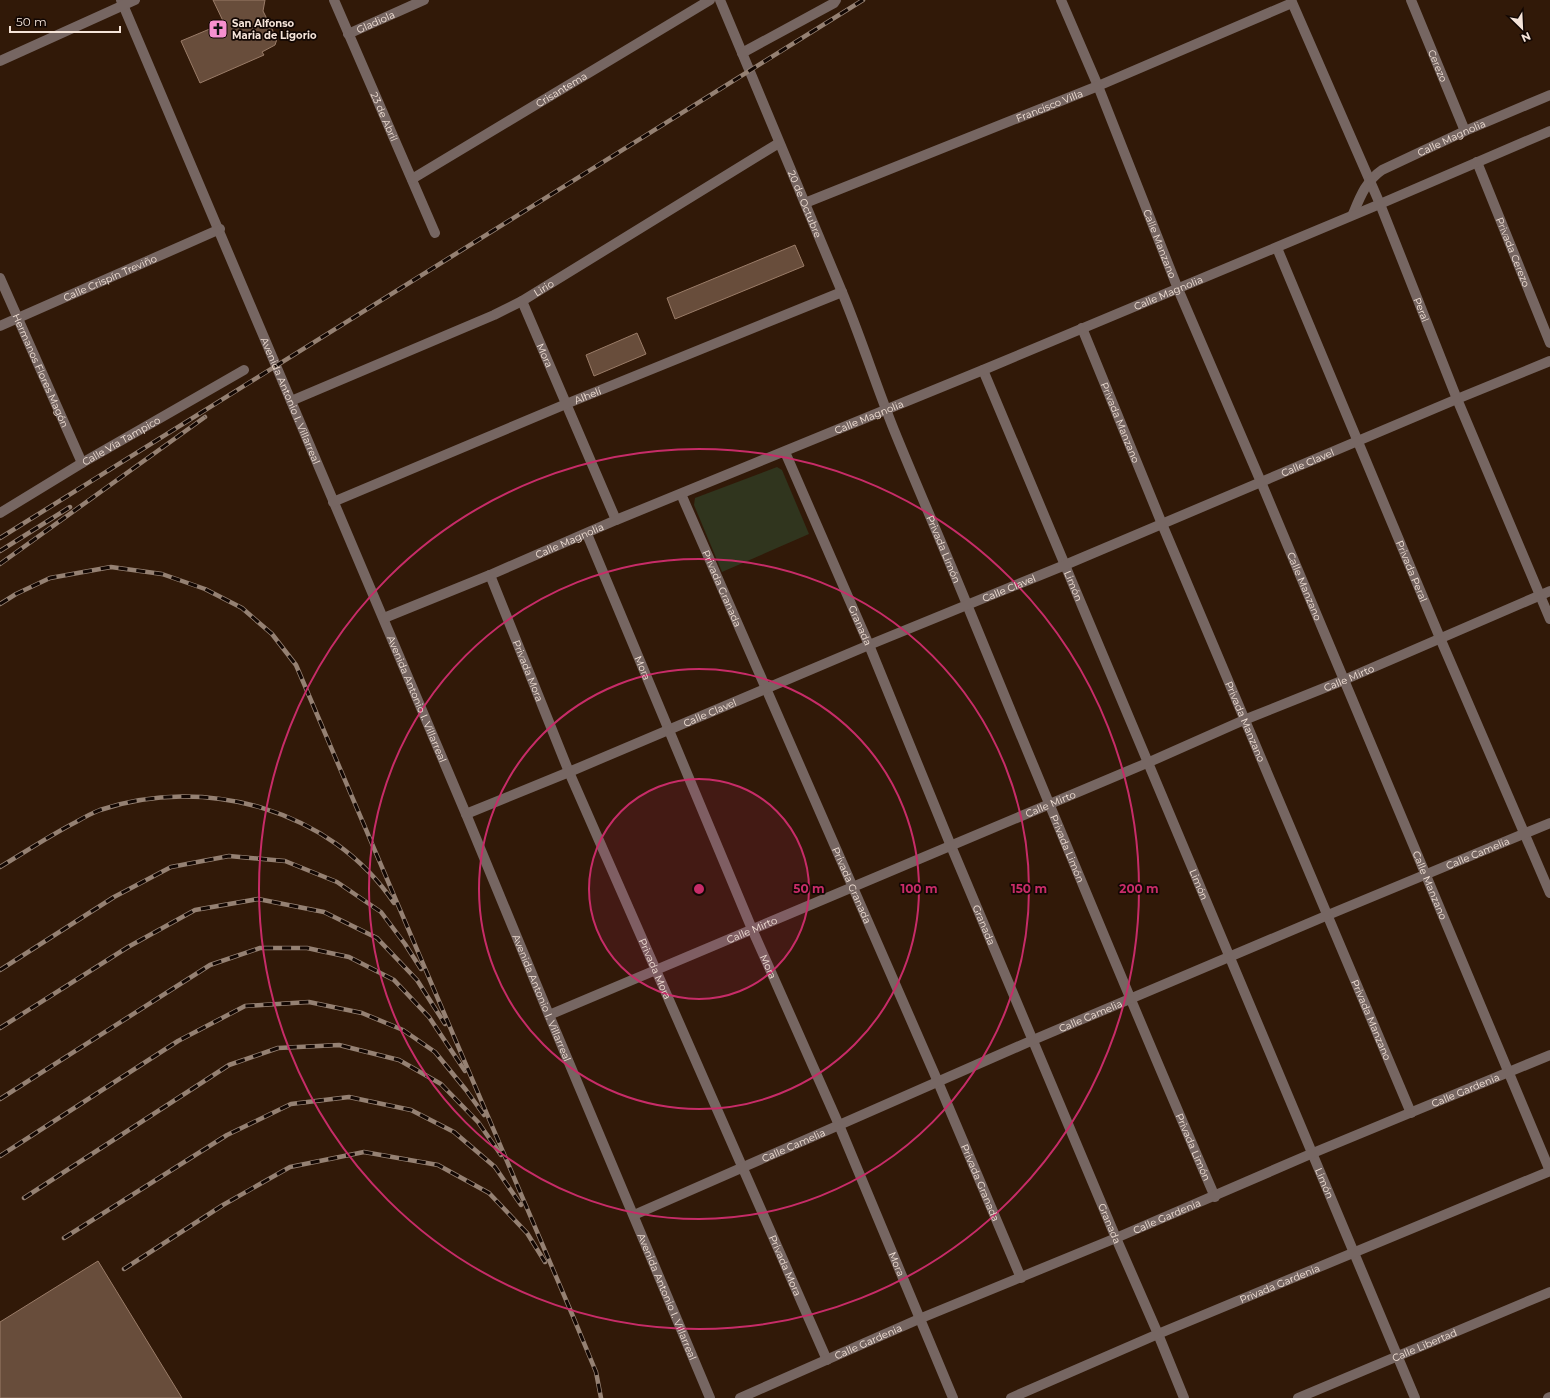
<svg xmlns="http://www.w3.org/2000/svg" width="1550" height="1398" viewBox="0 0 1550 1398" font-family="Montserrat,sans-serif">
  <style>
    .green { fill: #30351e }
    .building { fill: #684d3b; stroke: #9a7c68 }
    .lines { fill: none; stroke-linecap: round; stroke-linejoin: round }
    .minor { stroke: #766662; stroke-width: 10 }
    .rail-casing { stroke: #958173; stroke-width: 4.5 }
    .rail { stroke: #120703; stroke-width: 3; stroke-dasharray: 9; stroke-linecap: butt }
    .ring { fill: none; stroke: #c72c68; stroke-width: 2 }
    .labels { text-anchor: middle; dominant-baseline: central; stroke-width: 3.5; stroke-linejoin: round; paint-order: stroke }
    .street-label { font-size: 10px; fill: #f5e4d9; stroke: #120703 }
    .poi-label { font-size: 10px; font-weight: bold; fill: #f5e4d9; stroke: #120703; text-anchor: start }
    .centre { fill: #c72c68; stroke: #120703; stroke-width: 2 }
    .ring-label { font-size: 12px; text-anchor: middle; font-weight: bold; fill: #c72c68; stroke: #120703; stroke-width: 3.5; stroke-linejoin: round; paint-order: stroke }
  </style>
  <rect width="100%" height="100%" fill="#311908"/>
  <path class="green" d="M 777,467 L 782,470 L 809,534 L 722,572 L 694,505 L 695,498 Z"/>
  <g class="building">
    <path d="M 213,0 L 265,0 L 263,11 L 277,39 L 275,45 L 262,52 L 264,55 L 200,83 L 181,41 L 224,23 Z"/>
    <path d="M 795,245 L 804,266 L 675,319 L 667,298 Z"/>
    <path d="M 637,333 L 646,354 L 594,376 L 586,355 Z"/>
    <path d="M 98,1261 L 182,1398 L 0,1398 L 0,1322 Z"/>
  </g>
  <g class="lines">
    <g class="minor">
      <path id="s1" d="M 121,0 L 466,814 L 549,1015 L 710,1398"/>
      <path id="s2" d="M 334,0 L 435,233"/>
      <path id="s3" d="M 720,0 L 842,292 C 861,338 876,385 894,430 C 918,489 944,548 968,607 C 1049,804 1130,1001 1215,1197"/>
      <path id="s4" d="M 1061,0 L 1098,86 L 1178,289 L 1261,482 L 1550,1171"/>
      <path id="s5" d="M 1291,0 L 1380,204 L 1457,399 L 1550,619"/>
      <path id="s6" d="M 1411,0 L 1465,131"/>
      <path id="s7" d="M 348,34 L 424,0"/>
      <path d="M 742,53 L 834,3 L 836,0"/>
      <path d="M 0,61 L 135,0"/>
      <path id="s8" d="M 1477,162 L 1550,343"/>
      <path id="s9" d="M 412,179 L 710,0"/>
      <path id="s10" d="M 805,203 L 1098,86 L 1292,3"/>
      <path id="s11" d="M 1353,214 C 1360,197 1366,181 1382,170 L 1465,131 L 1550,95"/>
      <path id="s12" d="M 1277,248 L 1440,638 L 1550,893"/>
      <path id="s13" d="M 0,278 L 82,463"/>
      <path id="s14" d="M 522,301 L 616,520"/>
      <path id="s15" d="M 0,326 L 220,229"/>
      <path id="s16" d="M 1082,328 L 1162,524 L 1411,1113"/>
      <path id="s17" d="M 983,370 L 1415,1398"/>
      <path id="s18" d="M 291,401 L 494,315 L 522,301 L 779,143"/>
      <path id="s19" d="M 785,452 L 869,645 L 951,846 L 1116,1238 L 1158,1334 L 1184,1398"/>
      <path id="s20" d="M 681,494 L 938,1082 L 1021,1278"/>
      <path id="s21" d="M 333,502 L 566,404 L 842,292"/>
      <path id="s22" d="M 0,513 L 82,463 L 244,370"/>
      <path id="s23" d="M 587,534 L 752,929 L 839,1125 L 953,1398"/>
      <path id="s24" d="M 490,575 L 569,772 L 827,1360"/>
      <path id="s25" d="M 384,618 L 490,575 L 616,520 L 983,370 L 1380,204 L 1550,131"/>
      <path id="s26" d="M 466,814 L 569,772 L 869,645 L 1065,565 L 1457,399 L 1550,361"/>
      <path id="s27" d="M 549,1015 L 1147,763 L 1244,720 L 1344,680 L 1550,591"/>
      <path id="s28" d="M 634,1215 L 1033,1040 L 1328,915 L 1550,823"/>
      <path id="s29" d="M 740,1398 L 919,1319 L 1116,1238 L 1313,1153 L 1550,1055"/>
      <path id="s30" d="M 1011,1398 L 1158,1334 L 1550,1171"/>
      <path id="s31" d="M 1298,1398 L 1550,1292"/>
      <path d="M 1548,1398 L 1550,1397"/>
    </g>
    <g class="rail-casing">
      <g id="rail">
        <path d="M 0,538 L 863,0"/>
        <path d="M 0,551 L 70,507"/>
        <path d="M 0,564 L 205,417"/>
        <path d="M 0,604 L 16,594 L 50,578 L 111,567 L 162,574 L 205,589 L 242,608 L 272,634 L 296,665 L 572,1314 L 596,1372 L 601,1398"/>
        <path d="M 0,867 C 25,852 49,836 76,822 C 83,818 92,813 100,810 C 205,775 331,809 394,903"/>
        <path d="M 0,970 L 114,897 L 171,867 L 229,856 L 285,861 L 337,882 L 381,912 L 405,944 L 421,969"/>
        <path d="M 0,1028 L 128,947 L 195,910 L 258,899 L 324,912 L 377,938 L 417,980 L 445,1024"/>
        <path d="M 0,1099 L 210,965 L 260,948 L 307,948 L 349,957 L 394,980 L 429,1017 L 465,1071"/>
        <path d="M 0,1156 L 178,1041 L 245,1006 L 309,1002 L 362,1013 L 403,1030 L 435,1052 L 466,1090 L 484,1115"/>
        <path d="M 24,1198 L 229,1065 L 278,1048 L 339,1045 L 399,1060 L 441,1084 L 478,1122 L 501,1155"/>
        <path d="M 64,1238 L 227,1135 L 291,1104 L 349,1097 L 411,1110 L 454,1132 L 495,1167 L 521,1205"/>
        <path d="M 124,1269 L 223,1205 L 290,1167 L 364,1152 L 438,1165 L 489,1193 L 527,1233 L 545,1262"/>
      </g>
    </g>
    <use href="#rail" class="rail"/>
  </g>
  <circle cx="699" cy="889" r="110" fill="#c72c68" fill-opacity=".12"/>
  <g class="ring">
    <circle cx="699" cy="889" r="110"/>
    <circle cx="699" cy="889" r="220"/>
    <circle cx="699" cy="889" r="330"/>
    <circle cx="699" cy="889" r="440"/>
  </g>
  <defs>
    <g id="church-square" transform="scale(1)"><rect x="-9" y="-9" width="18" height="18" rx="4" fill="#f690cf" stroke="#120703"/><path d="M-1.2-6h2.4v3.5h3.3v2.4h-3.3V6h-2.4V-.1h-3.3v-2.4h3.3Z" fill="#111"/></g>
  </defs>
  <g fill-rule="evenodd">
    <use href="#church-square" x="218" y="29"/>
  </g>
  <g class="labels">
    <g class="street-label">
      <text stroke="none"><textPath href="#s7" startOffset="30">Gladiola</textPath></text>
      <text stroke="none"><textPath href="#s6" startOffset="71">Cerezo</textPath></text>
      <text stroke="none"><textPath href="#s9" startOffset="174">Crisantema</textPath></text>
      <text stroke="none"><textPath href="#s10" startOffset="263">Francisco Villa</textPath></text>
      <text stroke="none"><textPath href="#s2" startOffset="127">23 de Abril</textPath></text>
      <text stroke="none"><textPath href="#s11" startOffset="130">Calle Magnolia</textPath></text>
      <text stroke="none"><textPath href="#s3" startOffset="221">20 de Octubre</textPath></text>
      <text stroke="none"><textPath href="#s4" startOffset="263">Calle Manzano</textPath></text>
      <text stroke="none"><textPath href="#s8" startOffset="97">Privada Cerezo</textPath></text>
      <text stroke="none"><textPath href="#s15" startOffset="120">Calle Crispín Treviño</textPath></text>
      <text stroke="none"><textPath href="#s18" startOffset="277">Lirio</textPath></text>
      <text stroke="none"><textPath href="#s25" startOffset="849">Calle Magnolia</textPath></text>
      <text stroke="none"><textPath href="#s5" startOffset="336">Peral</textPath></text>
      <text stroke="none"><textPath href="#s14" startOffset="59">Mora</textPath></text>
      <text stroke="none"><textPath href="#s13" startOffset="101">Hermanos Flores Magón</textPath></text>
      <text stroke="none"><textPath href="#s21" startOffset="276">Alhelí</textPath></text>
      <text stroke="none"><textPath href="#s1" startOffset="435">Avenida Antonio I. Villarreal</textPath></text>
      <text stroke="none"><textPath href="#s25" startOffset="525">Calle Magnolia</textPath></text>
      <text stroke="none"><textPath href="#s16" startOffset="102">Privada Manzano</textPath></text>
      <text stroke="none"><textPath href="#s22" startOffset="141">Calle Vía Tampico</textPath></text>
      <text stroke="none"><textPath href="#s26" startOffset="912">Calle Clavel</textPath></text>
      <text stroke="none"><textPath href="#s25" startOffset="201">Calle Magnolia</textPath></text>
      <text stroke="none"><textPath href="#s3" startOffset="593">Privada Limón</textPath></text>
      <text stroke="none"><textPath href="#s12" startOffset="350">Privada Peral</textPath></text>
      <text stroke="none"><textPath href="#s17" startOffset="234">Limón</textPath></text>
      <text stroke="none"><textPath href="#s4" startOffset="635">Calle Manzano</textPath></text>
      <text stroke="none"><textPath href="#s20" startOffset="103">Privada Granada</textPath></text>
      <text stroke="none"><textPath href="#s26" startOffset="588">Calle Clavel</textPath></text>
      <text stroke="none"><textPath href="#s19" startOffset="189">Granada</textPath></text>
      <text stroke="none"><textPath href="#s23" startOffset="145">Mora</textPath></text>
      <text stroke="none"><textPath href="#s24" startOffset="103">Privada Mora</textPath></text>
      <text stroke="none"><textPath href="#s27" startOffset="868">Calle Mirto</textPath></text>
      <text stroke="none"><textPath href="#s1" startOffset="759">Avenida Antonio I. Villarreal</textPath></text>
      <text stroke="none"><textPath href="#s26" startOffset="264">Calle Clavel</textPath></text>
      <text stroke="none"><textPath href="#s16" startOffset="426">Privada Manzano</textPath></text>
      <text stroke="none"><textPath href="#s27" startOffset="544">Calle Mirto</textPath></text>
      <text stroke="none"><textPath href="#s3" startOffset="917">Privada Limón</textPath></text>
      <text stroke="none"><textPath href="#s28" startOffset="918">Calle Camelia</textPath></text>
      <text stroke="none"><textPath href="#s17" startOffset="558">Limón</textPath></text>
      <text stroke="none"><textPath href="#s20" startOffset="427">Privada Granada</textPath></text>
      <text stroke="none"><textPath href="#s4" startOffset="959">Calle Manzano</textPath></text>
      <text stroke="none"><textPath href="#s19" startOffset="513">Granada</textPath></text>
      <text stroke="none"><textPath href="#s27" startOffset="220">Calle Mirto</textPath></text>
      <text stroke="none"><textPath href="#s23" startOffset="469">Mora</textPath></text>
      <text stroke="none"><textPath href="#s24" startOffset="427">Privada Mora</textPath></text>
      <text stroke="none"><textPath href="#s1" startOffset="1083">Avenida Antonio I. Villarreal</textPath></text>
      <text stroke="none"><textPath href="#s28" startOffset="498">Calle Camelia</textPath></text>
      <text stroke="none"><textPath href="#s16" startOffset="750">Privada Manzano</textPath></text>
      <text stroke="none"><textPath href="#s29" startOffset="788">Calle Gardenia</textPath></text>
      <text stroke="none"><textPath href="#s28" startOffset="174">Calle Camelia</textPath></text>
      <text stroke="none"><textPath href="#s3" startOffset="1241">Privada Limón</textPath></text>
      <text stroke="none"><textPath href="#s20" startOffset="751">Privada Granada</textPath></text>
      <text stroke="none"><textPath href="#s17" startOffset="882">Limón</textPath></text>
      <text stroke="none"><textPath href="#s29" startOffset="464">Calle Gardenia</textPath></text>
      <text stroke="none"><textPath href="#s19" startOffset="837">Granada</textPath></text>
      <text stroke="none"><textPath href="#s23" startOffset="793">Mora</textPath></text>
      <text stroke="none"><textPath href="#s24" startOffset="751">Privada Mora</textPath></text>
      <text stroke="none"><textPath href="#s30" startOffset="292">Privada Gardenia</textPath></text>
      <text stroke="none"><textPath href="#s1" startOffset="1407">Avenida Antonio I. Villarreal</textPath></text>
      <text stroke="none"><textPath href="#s29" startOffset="140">Calle Gardenia</textPath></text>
      <text stroke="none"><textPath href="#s31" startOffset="137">Calle Libertad</textPath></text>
    </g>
    <g class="poi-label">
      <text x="232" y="23">San Alfonso<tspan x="232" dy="12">Maria de Ligorio</tspan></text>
    </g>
  </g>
  <circle cx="699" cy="889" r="6" class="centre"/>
  <g class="ring-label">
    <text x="809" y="893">50 m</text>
    <text x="919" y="893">100 m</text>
    <text x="1029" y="893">150 m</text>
    <text x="1139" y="893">200 m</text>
  </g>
  <g transform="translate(1522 28) rotate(156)" stroke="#120703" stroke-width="3" paint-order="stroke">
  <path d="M0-3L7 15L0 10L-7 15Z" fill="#f5e4d9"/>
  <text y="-6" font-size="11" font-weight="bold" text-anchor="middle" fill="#f5e4d9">N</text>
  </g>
  <path d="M10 26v6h110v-6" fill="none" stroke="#f5e4d9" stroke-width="2"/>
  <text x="16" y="26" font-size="12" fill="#f5e4d9" stroke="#120703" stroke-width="3" paint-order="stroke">50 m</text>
</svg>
